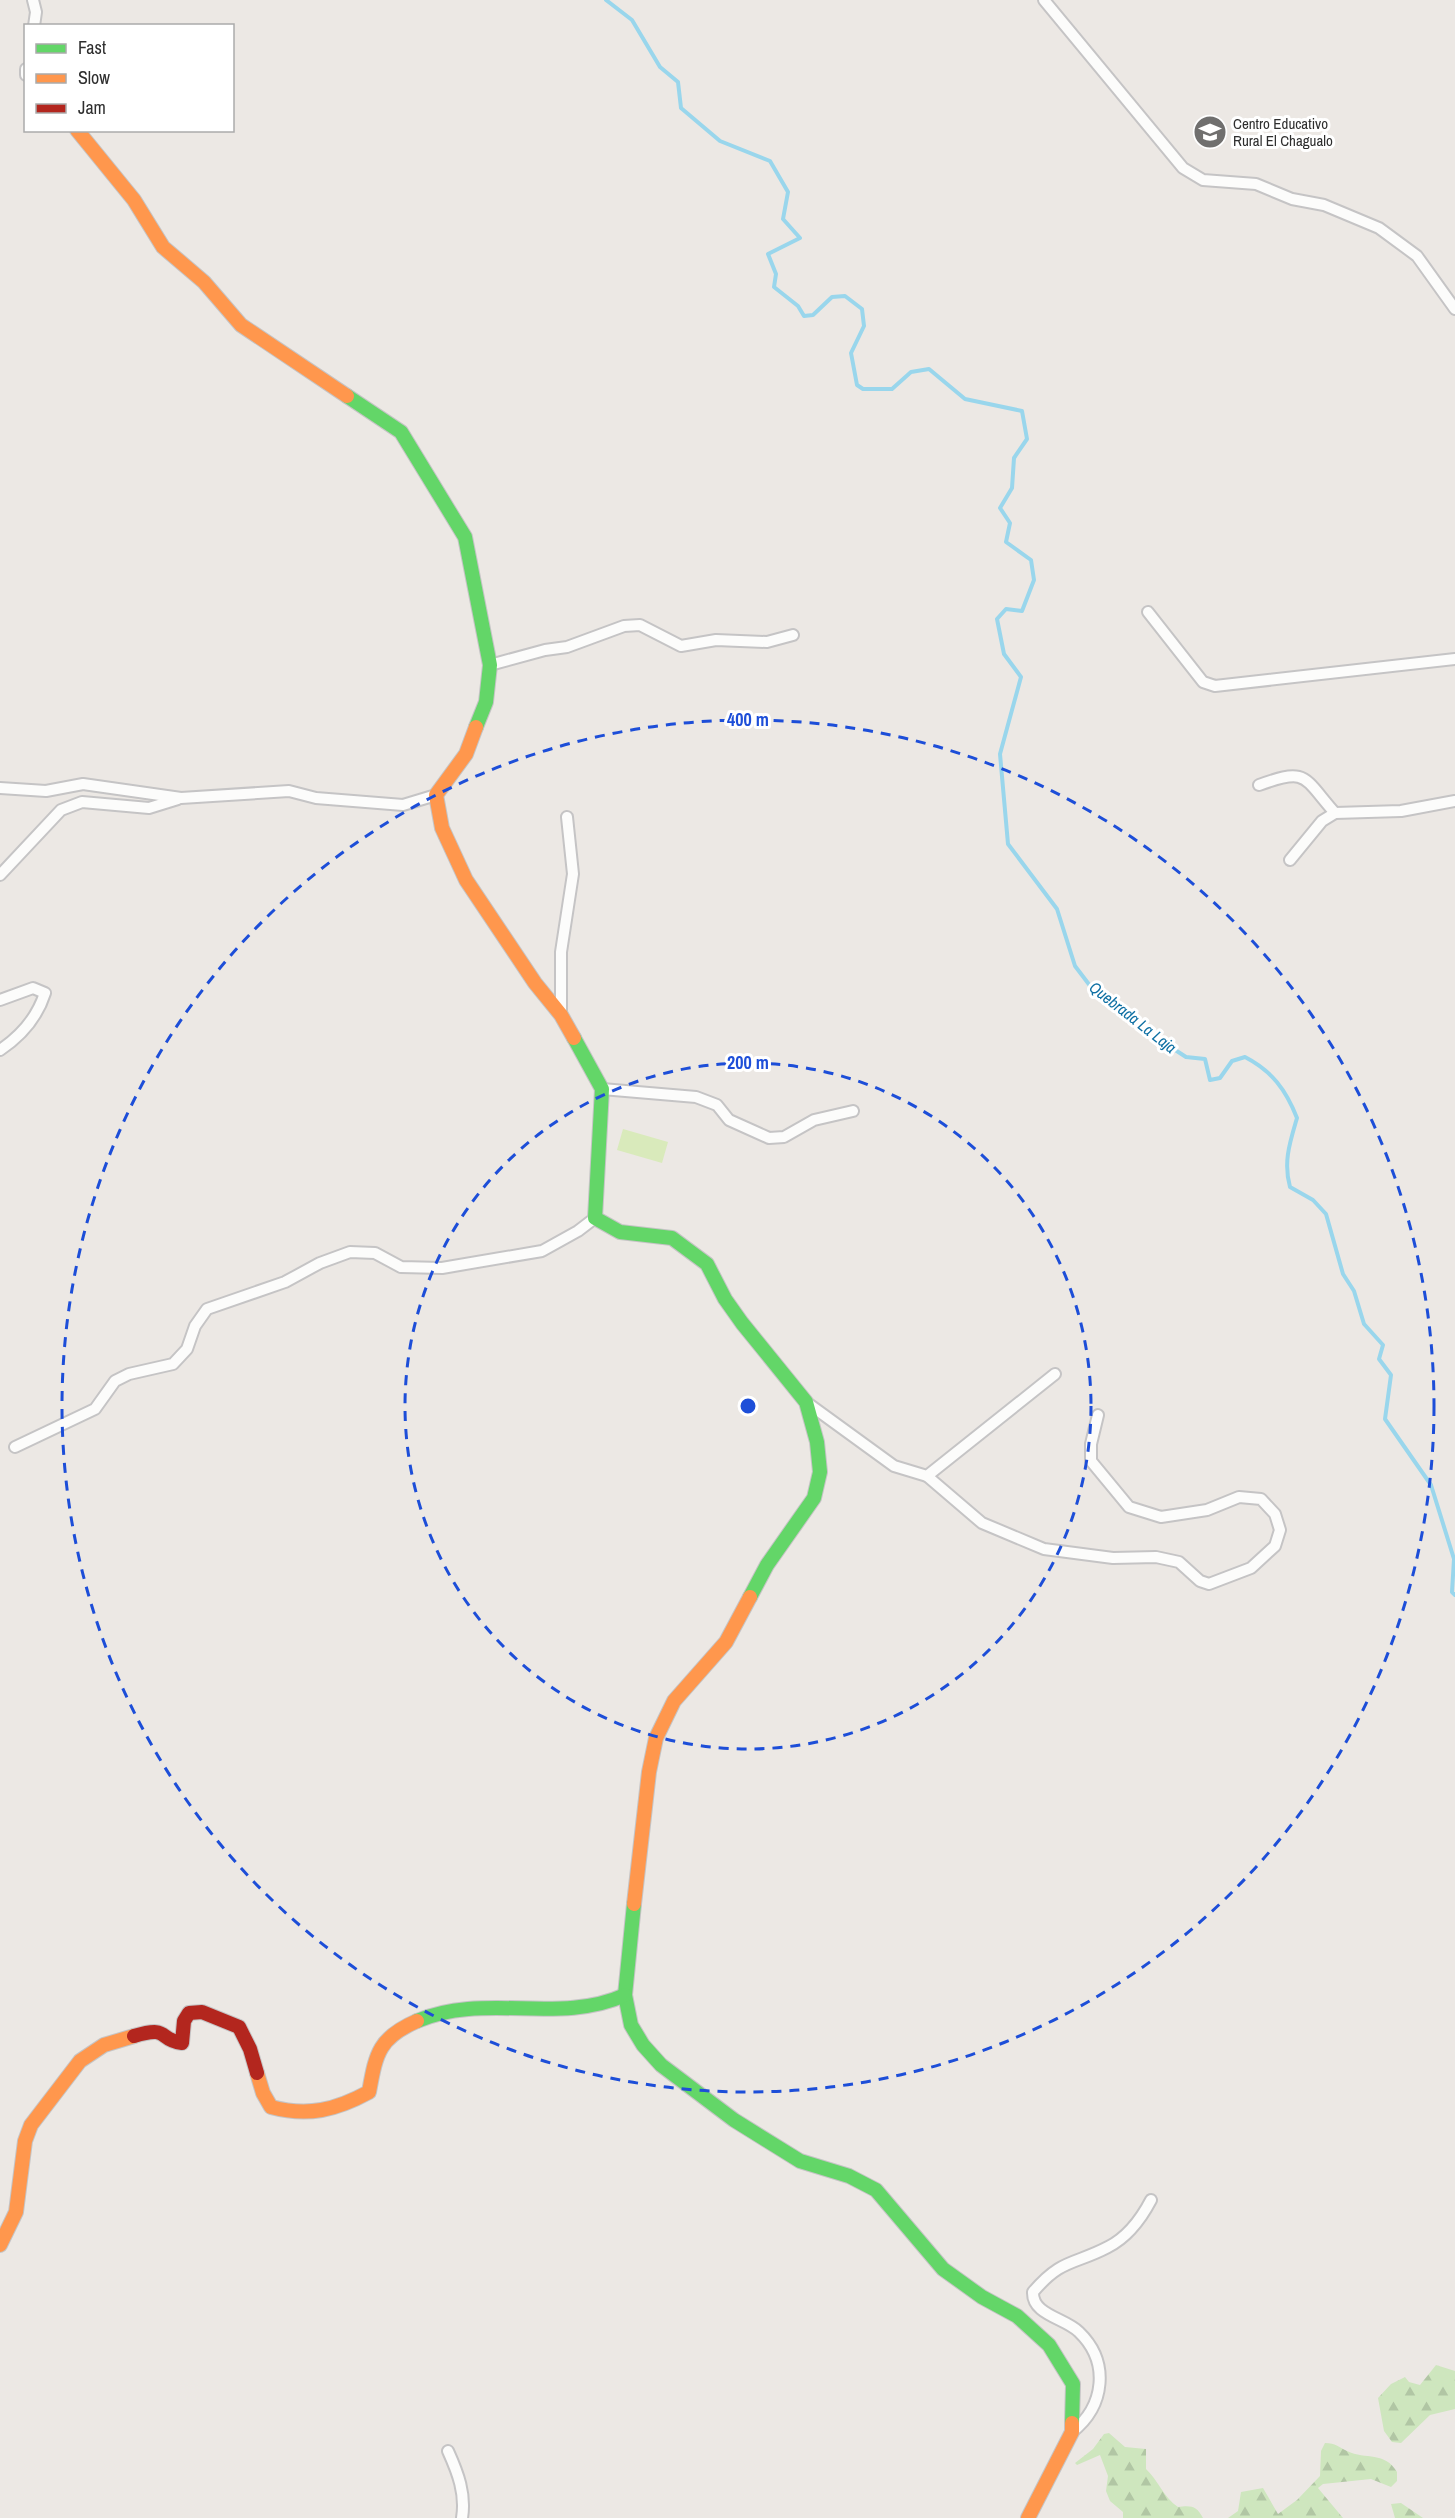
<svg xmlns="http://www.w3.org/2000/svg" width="1455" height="2518" viewBox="0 0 1455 2518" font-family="'Archivo Narrow',sans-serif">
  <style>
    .forest { fill: url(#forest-firs) }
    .pitch { fill: #d9eabb }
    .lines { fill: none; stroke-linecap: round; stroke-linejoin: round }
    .stream { stroke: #99d6ec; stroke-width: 4 }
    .street-casing { stroke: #c5c4c5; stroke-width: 14 }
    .fast-casing { stroke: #c5c4c5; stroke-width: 16 }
    .slow-casing { stroke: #c5c4c5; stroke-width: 16 }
    .jam-casing { stroke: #c5c4c5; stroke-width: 16 }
    .street { stroke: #fcfcfb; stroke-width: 10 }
    .fast { stroke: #63d668; stroke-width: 14 }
    .slow { stroke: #ff974d; stroke-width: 14 }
    .jam { stroke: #b3261e; stroke-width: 14 }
    .ring { fill: none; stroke: #1d4ed8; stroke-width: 3; stroke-dasharray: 10 8 }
    .labels { text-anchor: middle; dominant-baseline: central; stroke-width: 6; stroke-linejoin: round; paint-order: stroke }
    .poi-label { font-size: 15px; fill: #2e2e2e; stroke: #fff; text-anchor: start }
    .water-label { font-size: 16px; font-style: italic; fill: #0d6fa3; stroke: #fff }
    .centre { fill: #1d4ed8; stroke: #fff; stroke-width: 3 }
    .ring-label { font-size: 18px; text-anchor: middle; font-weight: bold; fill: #1d4ed8; stroke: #fff; stroke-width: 6; stroke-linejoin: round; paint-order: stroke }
  </style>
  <defs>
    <pattern id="forest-firs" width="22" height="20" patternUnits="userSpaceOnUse" patternTransform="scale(1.5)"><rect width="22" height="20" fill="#cee6be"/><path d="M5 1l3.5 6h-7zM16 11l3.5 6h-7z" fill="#b1c6a4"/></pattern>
  </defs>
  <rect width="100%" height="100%" fill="#ece8e4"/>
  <g class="forest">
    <path d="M 1436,2365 L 1455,2371 L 1455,2409 L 1430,2415 L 1401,2443 L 1392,2442 L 1384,2431 L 1378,2398 L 1391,2384 L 1405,2377 L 1409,2382 L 1420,2385 Z"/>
    <path d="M 1109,2433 L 1125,2447 L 1146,2449 L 1146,2469 C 1158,2480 1164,2498 1178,2507 C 1191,2505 1197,2506 1203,2518 L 1123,2518 L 1123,2512 L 1110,2501 L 1106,2491 L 1108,2476 L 1100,2455 L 1077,2465 L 1075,2463 L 1093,2449 L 1104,2434 Z"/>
    <path d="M 1325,2443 C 1336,2443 1338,2447 1347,2451 C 1366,2460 1385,2451 1397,2472 L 1397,2481 L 1391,2487 L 1371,2479 L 1323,2484 L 1318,2488 L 1343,2518 L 1228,2518 L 1238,2511 L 1241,2492 L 1263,2488 L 1278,2514 L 1297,2500 L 1320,2476 L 1321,2451 Z"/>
    <path d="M 1401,2503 L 1423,2518 L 1395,2518 L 1391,2504 Z"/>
  </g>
  <path class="pitch" d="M 623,1129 L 668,1142 L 662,1163 L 617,1150 Z"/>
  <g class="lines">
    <path class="stream" d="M 606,0 L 632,20 L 660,67 L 678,82 L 681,108 L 720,141 L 770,161 L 788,192 L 783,219 L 800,238 L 768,254 L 776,274 L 774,287 L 798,306 L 804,316 L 813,315 L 832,297 L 845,296 L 862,309 L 864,326 L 851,353 L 857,385 L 863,389 L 892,389 L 911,372 L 929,369 L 965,399 L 1022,411 L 1027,439 L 1014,458 L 1012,488 L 1000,508 L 1010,523 L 1006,542 L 1031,560 L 1034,580 L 1022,611 L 1006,609 L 997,619 L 1004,654 L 1021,677 L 1000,754 L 1008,844 L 1057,909 L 1075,966 L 1091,987 L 1124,1007 L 1149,1033 L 1186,1057 L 1205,1059 L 1210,1080 L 1220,1078 L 1232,1061 L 1245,1057 C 1272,1071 1286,1090 1297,1118 C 1290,1142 1283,1162 1290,1187 L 1313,1200 L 1326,1214 L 1343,1274 L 1354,1291 L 1364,1324 L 1383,1345 L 1379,1359 L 1391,1375 L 1385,1419 L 1431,1485 L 1454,1559 L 1452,1592 L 1455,1595"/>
    <g class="street-casing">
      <g id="street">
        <path d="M 33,0 L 36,12 L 34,26"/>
        <path d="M 1044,0 L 1183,168 L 1203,180 L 1256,184 L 1292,199 L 1324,205 L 1379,228 L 1417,256 L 1455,309"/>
        <path d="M 26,69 L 26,75"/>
        <path d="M 1148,612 L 1203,682 L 1215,686 L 1455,659"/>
        <path d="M 490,665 L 545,650 L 567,647 L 624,626 L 640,625 L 681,646 L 716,640 L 767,642 L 793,635"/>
        <path d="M 1259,785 C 1308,767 1303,777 1335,813"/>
        <path d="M 0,788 L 46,791 L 83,784 L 181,798 L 289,791 L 316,798 L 403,805 L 436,795"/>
        <path d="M 1290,860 L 1322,821 L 1335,813 L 1401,811 L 1455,801"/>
        <path d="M 0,875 L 61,810 L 82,802 L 149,808 L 178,799"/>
        <path d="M 0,1000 L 33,988 L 45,993 C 37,1018 21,1036 0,1050"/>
        <path d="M 561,1015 L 561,952 L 573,874 L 567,817"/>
        <path d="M 602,1089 L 696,1097 L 717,1105 L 729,1120 L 769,1138 L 784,1137 L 814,1120 L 853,1111"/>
        <path d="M 806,1402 L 894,1466 L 927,1476 L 1055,1374"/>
        <path d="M 15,1447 L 95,1409 L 115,1381 L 129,1374 L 173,1364 L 187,1349 L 195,1326 L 207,1309 L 285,1282 L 320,1263 L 350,1252 L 375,1253 L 401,1267 L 442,1268 L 542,1251 L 578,1231 L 595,1218"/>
        <path d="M 927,1476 L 982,1523 L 1044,1549 L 1113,1558 L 1156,1557 L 1179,1562 L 1200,1581 L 1209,1584 L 1251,1568 L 1275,1546 L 1280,1530 L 1275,1514 L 1261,1499 L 1239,1497 L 1207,1510 L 1161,1517 L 1129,1507 L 1091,1461 L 1091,1444 L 1098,1415"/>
        <path d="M 1072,2432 C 1105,2406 1110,2362 1079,2332 C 1065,2318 1032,2315 1033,2292 C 1062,2258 1074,2265 1108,2247 C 1128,2237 1141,2219 1151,2200"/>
        <path d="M 448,2451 C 458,2473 466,2494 462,2518"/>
      </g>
    </g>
    <g class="fast-casing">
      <g id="fast">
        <path d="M 347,396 L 401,432 L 465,537 L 490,665 L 486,702 L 476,727"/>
        <path d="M 574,1038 L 602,1089 L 595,1218 L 620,1232 L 672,1238 L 707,1264 L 725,1299 L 742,1323 L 806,1402 L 817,1442 L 820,1472 L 814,1498 L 767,1565 L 750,1597"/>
        <path d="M 634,1904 L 625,1995 L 631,2025 L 643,2045 L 661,2065 L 734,2120 L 800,2161 L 849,2176 L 876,2190 L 943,2269 L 982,2297 L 1017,2316 L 1049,2345 L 1073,2384 L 1072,2423"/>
        <path d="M 417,2021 C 484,1992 559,2025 625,1995"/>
      </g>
    </g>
    <g class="slow-casing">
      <g id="slow">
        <path d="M 77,130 L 134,200 L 163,247 L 204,282 L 241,325 L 347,396"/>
        <path d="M 476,727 L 466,754 L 436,795 L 442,828 L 466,880 L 535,983 L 561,1015 L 574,1038"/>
        <path d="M 634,1904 L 649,1772 L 656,1738 L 674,1701 L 726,1642 L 750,1597"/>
        <path d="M 257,2073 L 263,2093 L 271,2107 C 308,2117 336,2110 369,2092 C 376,2054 378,2038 417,2021"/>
        <path d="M 0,2245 L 16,2212 L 25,2141 L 31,2125 L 80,2061 L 104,2045 L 134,2036"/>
        <path d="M 1028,2518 L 1072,2432 L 1072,2423"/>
      </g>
    </g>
    <g class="jam-casing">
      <path id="jam" d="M 134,2036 C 171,2025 157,2040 182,2043 L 184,2021 L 189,2013 L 202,2012 L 239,2027 L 250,2049 L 257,2073"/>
    </g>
    <use href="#street" class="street"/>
    <use href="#fast" class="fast"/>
    <use href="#slow" class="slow"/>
    <use href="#jam" class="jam"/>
  </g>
  <g class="ring">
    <circle cx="748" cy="1406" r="343"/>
    <circle cx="748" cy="1406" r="686"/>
  </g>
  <defs>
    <g id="school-disc" transform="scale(1.725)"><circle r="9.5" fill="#706f6e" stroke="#fff"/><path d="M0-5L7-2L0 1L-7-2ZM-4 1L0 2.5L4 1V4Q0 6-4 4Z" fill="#fff"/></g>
  </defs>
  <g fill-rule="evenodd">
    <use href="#school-disc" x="1210" y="132"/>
  </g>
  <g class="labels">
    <g class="poi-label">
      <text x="1233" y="123">Centro Educativo<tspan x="1233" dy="17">Rural El Chagualo</tspan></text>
    </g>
    <g class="water-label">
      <text transform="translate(1133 1017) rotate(38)">Quebrada La Laja</text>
    </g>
  </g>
  <circle cx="748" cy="1406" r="9" class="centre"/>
  <g class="ring-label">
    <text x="748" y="726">400 m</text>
    <text x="748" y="1069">200 m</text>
  </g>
  <rect x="24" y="24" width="210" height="108" fill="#ffffff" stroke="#ababab" stroke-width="1.5"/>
  <rect x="36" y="44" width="30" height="9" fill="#63d668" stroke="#ababab" stroke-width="1.5"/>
  <text x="78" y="54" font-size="18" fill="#2e2e2e">Fast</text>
  <rect x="36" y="74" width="30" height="9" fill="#ff974d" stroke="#ababab" stroke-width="1.5"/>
  <text x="78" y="84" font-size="18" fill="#2e2e2e">Slow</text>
  <rect x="36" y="104" width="30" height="9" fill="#b3261e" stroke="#ababab" stroke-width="1.5"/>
  <text x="78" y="114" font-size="18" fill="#2e2e2e">Jam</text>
</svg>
